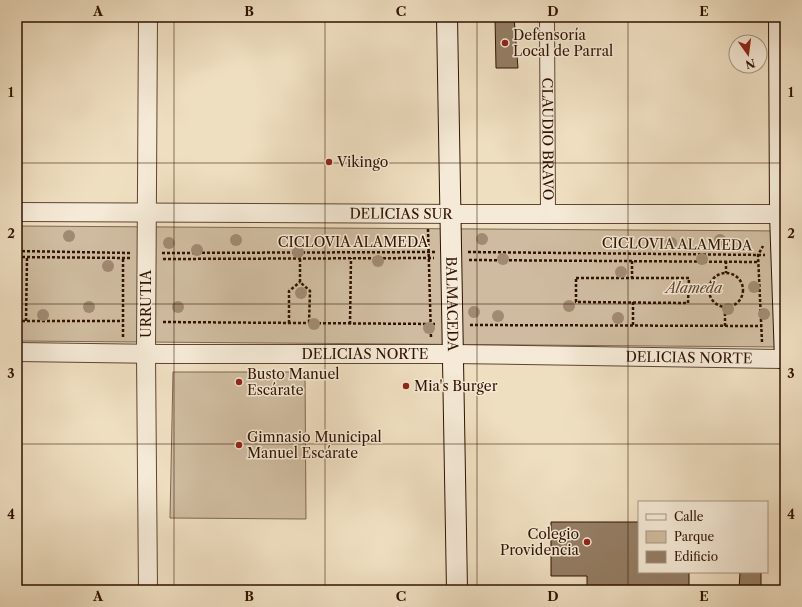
<svg xmlns="http://www.w3.org/2000/svg" width="802" height="607" viewBox="0 0 802 607" font-family="'Libre Caslon Text',serif">
  <style>
    .green { fill: #cfbca0; stroke: #806750 }
    .building { fill: #947d64; stroke: #311200 }
    .lines { fill: none; stroke-linecap: round; stroke-linejoin: round }
    .minor-casing { stroke: #604530; stroke-width: 16 }
    .tertiary-casing { stroke: #604530; stroke-width: 20 }
    .secondary-casing { stroke: #311200; stroke-width: 22 }
    .path { stroke: #311200; stroke-width: 2.5; stroke-dasharray: 3 2; stroke-linecap: butt }
    .minor { stroke: #f5ead7; stroke-width: 14 }
    .tertiary { stroke: #f5ead7; stroke-width: 18 }
    .secondary { stroke: #f5ead7; stroke-width: 20 }
    .tree { fill: #a08a71 }
    .grid { fill: none; stroke: #311200; stroke-width: 1; stroke-opacity: 0.55 }
    .poi-dot { fill: #8f2418; stroke: #f5ead7; stroke-width: 1.5 }
    .labels { text-anchor: middle; dominant-baseline: central; stroke-width: 3; stroke-linejoin: round; paint-order: stroke }
    .poi-label { font-size: 14px; fill: #311200; stroke: #f5ead7; text-anchor: start }
    .street-label { font-size: 14px; fill: #311200; stroke: #f5ead7 }
    .park-label { font-size: 14px; font-style: italic; fill: #604530; stroke: #f5ead7 }
    .neatline { fill: none; stroke: #311200; stroke-width: 1.5 }
    .grid-label { font-size: 13px; text-anchor: middle; font-weight: bold; fill: #311200 }
  </style>
  <rect width="100%" height="100%" fill="#efdfc1"/>
  <filter id="stains"><feTurbulence type="fractalNoise" baseFrequency=".005" numOctaves="4"/><feColorMatrix values="0 0 0 0 .2 0 0 0 0 .09 0 0 0 0 .02 0 0 0 .5 -.17"/></filter>
  <radialGradient id="worn" r=".72"><stop offset=".6" stop-color="#630" stop-opacity="0"/><stop offset="1" stop-color="#630" stop-opacity=".3"/></radialGradient>
  <g class="green">
    <path d="M 17,226 L 785,231 L 785,347 L 17,341 Z"/>
    <path d="M 173,372 L 305,372 L 306,519 L 170,518 Z"/>
  </g>
  <g class="building">
    <path d="M 495,17 L 514,17 L 518,68 L 496,68 Z"/>
    <path d="M 551,522 L 639,522 L 639,572 L 689,572 L 689,590 L 587,590 L 587,576 L 551,576 Z"/>
    <path d="M 740,572 L 761,572 L 761,590 L 739,590 Z"/>
  </g>
  <g class="lines">
    <g class="minor-casing">
      <g id="minor">
        <path id="s1" d="M 547,17 L 548,214"/>
      </g>
    </g>
    <g class="tertiary-casing">
      <g id="tertiary">
        <path d="M 148,17 L 146,354 L 148,590"/>
        <path id="s2" d="M 17,212 L 467,214 L 785,214"/>
        <path id="s3" d="M 17,352 L 163,354 L 453,354 L 785,359"/>
      </g>
    </g>
    <g class="secondary-casing">
      <g id="secondary">
        <path id="s4" d="M 447,17 L 457,590"/>
        <path d="M 779,17 L 780,214 L 785,360"/>
      </g>
    </g>
    <g class="path">
      <path d="M 428,229 L 431,338"/>
      <path d="M 17,251 L 131,253"/>
      <path d="M 468,252 L 765,255"/>
      <path d="M 162,253 L 435,252"/>
      <path d="M 17,257 L 130,258"/>
      <path d="M 163,259 L 434,258"/>
      <path d="M 300,259 L 300,282 L 310,291 L 309,323"/>
      <path d="M 469,260 L 759,262"/>
      <path d="M 632,261 L 632,278"/>
      <path d="M 726,261 L 726,273"/>
      <circle cx="726" cy="290" r="17"/>
      <path d="M 576,278 L 689,278 L 688,303 L 576,302 Z"/>
      <path d="M 689,291 L 709,290"/>
      <path d="M 633,302 L 633,325"/>
      <path d="M 725,308 L 725,326"/>
      <path d="M 17,321 L 123,321"/>
      <path d="M 26,321 L 27,258"/>
      <path d="M 163,322 L 435,324"/>
      <path d="M 289,323 L 289,291 L 300,282"/>
      <path d="M 350,324 L 351,258"/>
      <path d="M 470,325 L 762,326"/>
      <path d="M 123,337 L 123,258"/>
      <path d="M 762,342 L 758,255 L 763,246"/>
    </g>
    <use href="#minor" class="minor"/>
    <use href="#tertiary" class="tertiary"/>
    <use href="#secondary" class="secondary"/>
  </g>
  <g class="tree">
    <circle cx="69" cy="236" r="6"/>
    <circle cx="482" cy="239" r="6"/>
    <circle cx="236" cy="240" r="6"/>
    <circle cx="720" cy="240" r="6"/>
    <circle cx="169" cy="243" r="6"/>
    <circle cx="671" cy="243" r="6"/>
    <circle cx="197" cy="250" r="6"/>
    <circle cx="298" cy="252" r="6"/>
    <circle cx="503" cy="259" r="6"/>
    <circle cx="702" cy="259" r="6"/>
    <circle cx="378" cy="261" r="6"/>
    <circle cx="108" cy="266" r="6"/>
    <circle cx="621" cy="272" r="6"/>
    <circle cx="754" cy="287" r="6"/>
    <circle cx="301" cy="293" r="6"/>
    <circle cx="569" cy="306" r="6"/>
    <circle cx="89" cy="307" r="6"/>
    <circle cx="178" cy="307" r="6"/>
    <circle cx="728" cy="309" r="6"/>
    <circle cx="474" cy="312" r="6"/>
    <circle cx="764" cy="314" r="6"/>
    <circle cx="43" cy="315" r="6"/>
    <circle cx="498" cy="316" r="6"/>
    <circle cx="618" cy="318" r="6"/>
    <circle cx="314" cy="324" r="6"/>
    <circle cx="429" cy="328" r="6"/>
  </g>
  <path class="grid" d="M 174,17 L 174,590M 325,17 L 325,590M 477,17 L 477,590M 628,17 L 628,590M 17,163 L 785,163M 17,304 L 785,304M 17,444 L 785,444"/>
  <g class="poi-dot">
    <circle cx="505" cy="43" r="4"/>
    <circle cx="329" cy="162" r="4"/>
    <circle cx="239" cy="382" r="4"/>
    <circle cx="406" cy="386" r="4"/>
    <circle cx="239" cy="445" r="4"/>
    <circle cx="587" cy="542" r="4"/>
  </g>
  <g class="labels">
    <g class="poi-label">
      <text x="513" y="35">Defensoría<tspan x="513" dy="16">Local de Parral</tspan></text>
      <text x="337" y="162">Vikingo</text>
      <text x="247" y="374">Busto Manuel<tspan x="247" dy="16">Escárate</tspan></text>
      <text x="414" y="386">Mia's Burger</text>
      <text x="247" y="437">Gimnasio Municipal<tspan x="247" dy="16">Manuel Escárate</tspan></text>
      <text x="579" y="534" text-anchor="end">Colegio<tspan x="579" dy="16">Providencia</tspan></text>
    </g>
    <g class="street-label">
      <text stroke="none"><textPath href="#s1" startOffset="122">CLAUDIO BRAVO</textPath></text>
      <text stroke="none"><textPath href="#s2" startOffset="384">DELICIAS SUR</textPath></text>
      <text x="353" y="242">CICLOVIA ALAMEDA</text>
      <text transform="translate(677 244) rotate(1)">CICLOVIA ALAMEDA</text>
      <text stroke="none"><textPath href="#s4" startOffset="287">BALMACEDA</textPath></text>
      <text transform="translate(146 304) rotate(-90)">URRUTIA</text>
      <text stroke="none"><textPath href="#s3" startOffset="348">DELICIAS NORTE</textPath></text>
      <text stroke="none"><textPath href="#s3" startOffset="672">DELICIAS NORTE</textPath></text>
    </g>
    <g class="park-label">
      <text x="694" y="288">Alameda</text>
    </g>
  </g>
  <rect width="802" height="607" fill="none" stroke="#efdfc1" stroke-width="44"/>
  <rect x="638" y="501" width="130" height="72" fill="#f5ead7" stroke="#a79481"/>
  <rect x="646" y="514" width="20" height="6" fill="#f5ead7" stroke="#a79481"/>
  <text x="674" y="521" font-size="12" fill="#311200">Calle</text>
  <rect x="646" y="531" width="20" height="12" fill="#cfbca0" stroke="#a79481"/>
  <text x="674" y="541" font-size="12" fill="#311200">Parque</text>
  <rect x="646" y="551" width="20" height="12" fill="#947d64" stroke="#a79481"/>
  <text x="674" y="561" font-size="12" fill="#311200">Edificio</text>
  <g transform="translate(748 54) rotate(166)"><circle r="19" fill="#f5ead7" stroke="#a79481"/>
  <path d="M0-3L7 15L0 10L-7 15Z" fill="#8f2418"/>
  <text y="-6" font-size="11" font-weight="bold" text-anchor="middle" fill="#311200">N</text>
  </g>
  <rect x="22" y="22" width="758" height="563" class="neatline"/>
  <g class="grid-label">
    <text x="98" y="16">A</text>
    <text x="249" y="16">B</text>
    <text x="401" y="16">C</text>
    <text x="553" y="16">D</text>
    <text x="704" y="16">E</text>
    <text x="11" y="97">1</text>
    <text x="791" y="97">1</text>
    <text x="11" y="238">2</text>
    <text x="791" y="238">2</text>
    <text x="11" y="378">3</text>
    <text x="791" y="378">3</text>
    <text x="11" y="519">4</text>
    <text x="791" y="519">4</text>
    <text x="98" y="601">A</text>
    <text x="249" y="601">B</text>
    <text x="401" y="601">C</text>
    <text x="553" y="601">D</text>
    <text x="704" y="601">E</text>
  </g>
  <rect width="100%" height="100%" filter="url(#stains)"/>
  <rect width="100%" height="100%" fill="url(#worn)"/>
</svg>
